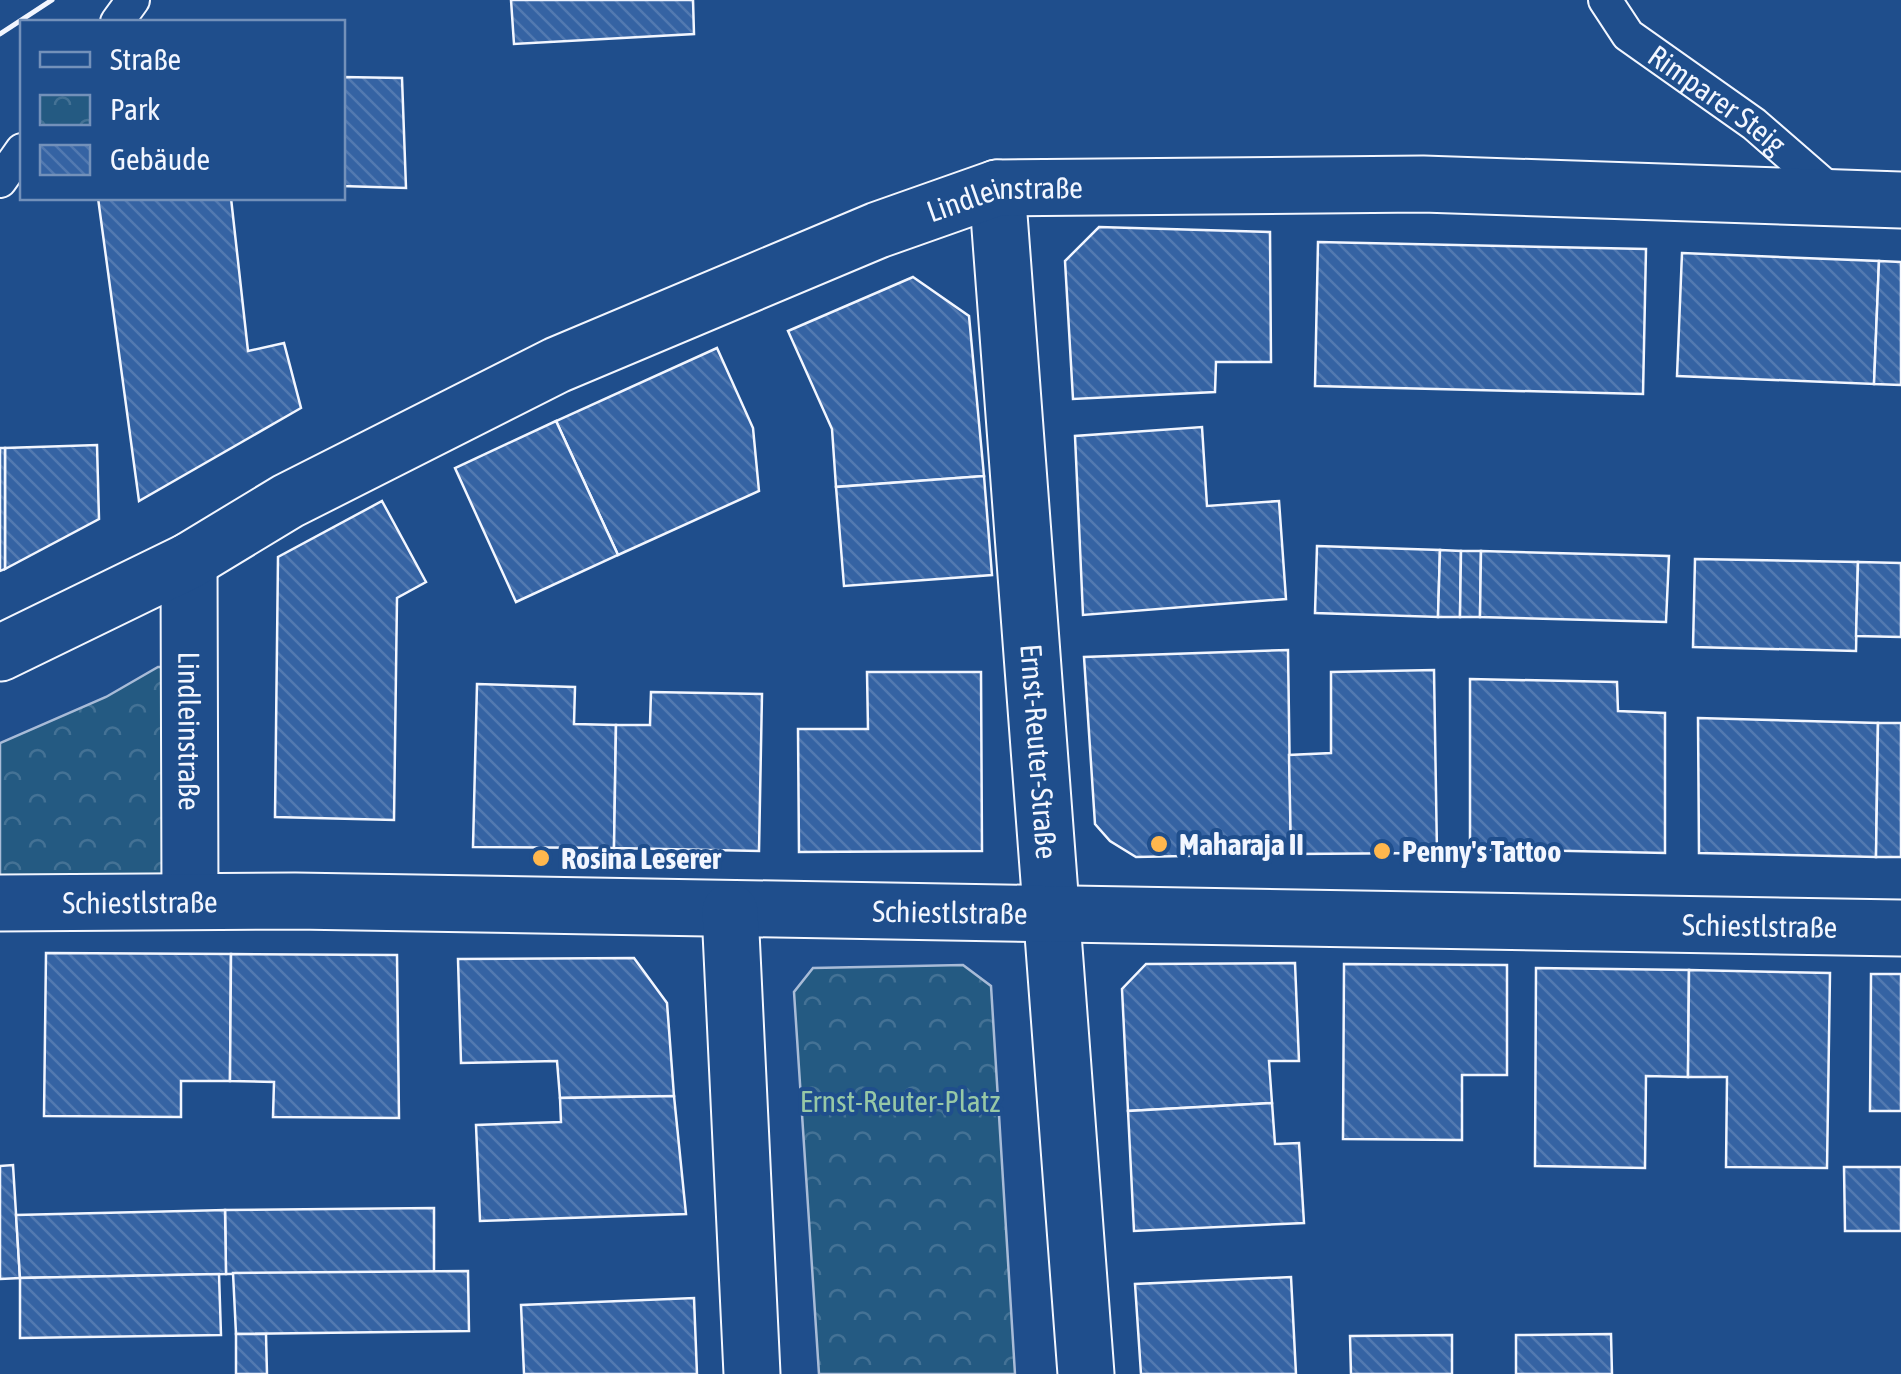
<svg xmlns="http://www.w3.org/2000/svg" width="1901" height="1374" viewBox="0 0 1901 1374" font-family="'Asap Condensed',sans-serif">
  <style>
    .park { fill: url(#park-crowns); stroke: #a8bbd7; stroke-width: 2.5 }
    .building { fill: url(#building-back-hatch); stroke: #f2f6ff; stroke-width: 2.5 }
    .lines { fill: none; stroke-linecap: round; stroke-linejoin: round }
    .service-casing { stroke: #f2f6ff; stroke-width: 36 }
    .minor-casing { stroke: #f2f6ff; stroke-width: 59 }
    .service { stroke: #1f4e8c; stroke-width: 32 }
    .minor { stroke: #1f4e8c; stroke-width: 55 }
    .wall { stroke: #f2f6ff; stroke-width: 5 }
    .poi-dot { fill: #ffb74d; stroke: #1f4e8c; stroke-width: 4 }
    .labels { text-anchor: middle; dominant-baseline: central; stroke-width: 8; stroke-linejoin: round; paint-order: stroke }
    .street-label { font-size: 30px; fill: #f2f6ff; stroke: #1f4e8c }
    .poi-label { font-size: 30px; font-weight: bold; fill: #f2f6ff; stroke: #1f4e8c; text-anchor: start }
    .park-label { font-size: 30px; fill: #97c8a6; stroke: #1f4e8c }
  </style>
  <defs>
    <pattern id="park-crowns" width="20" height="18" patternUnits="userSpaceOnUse" patternTransform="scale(2.5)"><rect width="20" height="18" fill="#245a82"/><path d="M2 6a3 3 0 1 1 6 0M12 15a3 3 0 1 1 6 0" fill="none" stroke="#447295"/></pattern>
    <pattern id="building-back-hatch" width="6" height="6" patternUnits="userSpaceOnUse" patternTransform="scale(2.5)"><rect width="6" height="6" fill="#3563a3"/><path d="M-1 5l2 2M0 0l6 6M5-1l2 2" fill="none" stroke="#537ab1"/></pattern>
  </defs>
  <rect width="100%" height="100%" fill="#1f4e8c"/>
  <g class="park">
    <path d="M 158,667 L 163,667 L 167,877 L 0,880 L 0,743 L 106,697 Z"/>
    <path d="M 963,965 L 991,986 L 1015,1374 L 819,1374 L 794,992 L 813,968 Z"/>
  </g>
  <g class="building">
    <path d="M 511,0 L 693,0 L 694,34 L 514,44 Z"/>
    <path d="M 342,77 L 402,78 L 406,188 L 342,186 Z"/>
    <path d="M 98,198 L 231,198 L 248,351 L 284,343 L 301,408 L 139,501 Z"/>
    <path d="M 1099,227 L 1270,232 L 1271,362 L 1216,362 L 1215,392 L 1073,399 L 1065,261 Z"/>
    <path d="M 1318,242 L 1646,249 L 1643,394 L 1315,386 Z"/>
    <path d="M 1682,253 L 1879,261 L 1874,384 L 1677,376 Z"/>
    <path d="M 1879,261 L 1901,262 L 1901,385 L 1874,384 Z"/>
    <path d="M 913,277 L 969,316 L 984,476 L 836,487 L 832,429 L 788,331 Z"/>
    <path d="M 717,348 L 753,428 L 759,491 L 618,555 L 556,421 Z"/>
    <path d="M 556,421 L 618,555 L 516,602 L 455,468 Z"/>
    <path d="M 1202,427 L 1207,506 L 1279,501 L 1286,599 L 1083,615 L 1075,436 Z"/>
    <path d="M 97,445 L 99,519 L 5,569 L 5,448 Z"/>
    <path d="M 0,448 L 5,448 L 5,569 L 0,571 Z"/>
    <path d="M 984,476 L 992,575 L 844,586 L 836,487 Z"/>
    <path d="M 382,501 L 426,582 L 397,598 L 394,820 L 275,817 L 278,557 Z"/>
    <path d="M 1317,546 L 1440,550 L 1438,617 L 1315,613 Z"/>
    <path d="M 1440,550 L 1461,551 L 1460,617 L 1438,617 Z"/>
    <path d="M 1461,551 L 1481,551 L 1480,617 L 1460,617 Z"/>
    <path d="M 1481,551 L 1669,556 L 1666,622 L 1480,617 Z"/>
    <path d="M 1695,559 L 1858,562 L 1856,651 L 1693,647 Z"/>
    <path d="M 1858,562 L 1901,563 L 1901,637 L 1856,636 Z"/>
    <path d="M 1288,650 L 1291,854 L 1136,857 L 1110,841 L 1095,824 L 1084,657 Z"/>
    <path d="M 1434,670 L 1437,853 L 1291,854 L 1289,755 L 1331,753 L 1331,672 Z"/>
    <path d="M 867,672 L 981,672 L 982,851 L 799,852 L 798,729 L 868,729 Z"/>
    <path d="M 1470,679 L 1617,682 L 1618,711 L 1665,713 L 1665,853 L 1470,849 Z"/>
    <path d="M 477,684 L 575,687 L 574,724 L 616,725 L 614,848 L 473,847 Z"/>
    <path d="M 651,692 L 762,694 L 759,851 L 614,848 L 616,725 L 650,725 Z"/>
    <path d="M 1698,718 L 1878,723 L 1876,857 L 1699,853 Z"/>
    <path d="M 1878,723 L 1901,723 L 1901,857 L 1876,857 Z"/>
    <path d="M 46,953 L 231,954 L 230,1081 L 181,1081 L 181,1117 L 44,1116 Z"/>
    <path d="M 231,954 L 397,955 L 399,1118 L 273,1117 L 274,1082 L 230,1081 Z"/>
    <path d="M 634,958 L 667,1003 L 674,1096 L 560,1098 L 557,1061 L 461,1063 L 458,959 Z"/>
    <path d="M 1295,963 L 1299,1061 L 1269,1061 L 1272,1103 L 1128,1111 L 1122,989 L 1146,964 Z"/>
    <path d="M 1344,964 L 1507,965 L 1507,1075 L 1462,1075 L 1462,1140 L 1343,1139 Z"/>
    <path d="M 1536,968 L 1689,970 L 1688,1077 L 1646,1076 L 1645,1168 L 1535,1166 Z"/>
    <path d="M 1689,970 L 1830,973 L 1827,1168 L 1726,1167 L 1727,1077 L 1688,1077 Z"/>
    <path d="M 1871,974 L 1901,974 L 1901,1111 L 1870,1111 Z"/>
    <path d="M 674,1096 L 686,1214 L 480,1221 L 476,1125 L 561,1122 L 560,1098 Z"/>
    <path d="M 1272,1103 L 1275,1144 L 1299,1143 L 1304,1223 L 1134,1231 L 1128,1111 Z"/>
    <path d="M 13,1165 L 20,1278 L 0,1279 L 0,1166 Z"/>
    <path d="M 1844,1167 L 1901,1167 L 1901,1231 L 1845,1231 Z"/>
    <path d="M 434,1208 L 434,1272 L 226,1274 L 225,1210 Z"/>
    <path d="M 225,1210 L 226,1274 L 20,1278 L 16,1215 Z"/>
    <path d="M 468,1271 L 469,1331 L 236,1334 L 233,1273 Z"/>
    <path d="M 219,1274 L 221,1335 L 20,1338 L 20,1278 Z"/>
    <path d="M 1291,1277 L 1296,1374 L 1141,1374 L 1135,1284 Z"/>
    <path d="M 694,1298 L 697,1374 L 524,1374 L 521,1305 Z"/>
    <path d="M 236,1334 L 266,1334 L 267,1374 L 236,1374 Z"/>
    <path d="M 1611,1334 L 1612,1374 L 1516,1374 L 1516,1335 Z"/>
    <path d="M 1452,1335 L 1452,1374 L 1351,1374 L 1350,1336 Z"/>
  </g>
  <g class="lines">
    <g class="service-casing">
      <g id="service">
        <path id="s1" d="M 1605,0 L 1628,35 L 1754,124 L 1838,197"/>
        <path d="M 117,22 L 133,0"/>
        <path d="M 0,181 L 22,150"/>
      </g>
    </g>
    <g class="minor-casing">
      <g id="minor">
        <path id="s2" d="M 997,188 L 1086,1374"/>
        <path id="s3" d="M 189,561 L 190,901"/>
        <path id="s4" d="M 0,653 L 189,561 L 288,501 L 557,365 L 878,230 L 997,188 L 1423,184 L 1901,200"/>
        <path id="s5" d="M 0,903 L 295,901 L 1901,928"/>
        <path d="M 730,911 L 752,1374"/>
      </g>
    </g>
    <use href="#service" class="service"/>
    <use href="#minor" class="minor"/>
    <path class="wall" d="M 0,34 L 52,0"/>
  </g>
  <g class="poi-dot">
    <circle cx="1159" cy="844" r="10"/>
    <circle cx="1382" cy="851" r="10"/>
    <circle cx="541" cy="858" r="10"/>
  </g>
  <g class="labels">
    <g class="street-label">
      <text stroke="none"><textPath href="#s1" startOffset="152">Rimparer Steig</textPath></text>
      <text stroke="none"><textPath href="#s4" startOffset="1108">Lindleinstraße</textPath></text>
      <text stroke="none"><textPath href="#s3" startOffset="170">Lindleinstraße</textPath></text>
      <text stroke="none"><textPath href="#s2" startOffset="565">Ernst-Reuter-Straße</textPath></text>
      <text stroke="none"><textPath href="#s5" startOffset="140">Schiestlstraße</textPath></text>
      <text stroke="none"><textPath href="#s5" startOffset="950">Schiestlstraße</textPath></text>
      <text stroke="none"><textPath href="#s5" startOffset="1760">Schiestlstraße</textPath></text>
    </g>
    <g class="poi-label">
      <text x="1179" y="844">Maharaja II</text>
      <text x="1402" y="851">Penny's Tattoo</text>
      <text x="561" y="858">Rosina Leserer</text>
    </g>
    <g class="park-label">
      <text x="900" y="1101">Ernst-Reuter-Platz</text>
    </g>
  </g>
  <rect x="20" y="20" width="325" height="180" fill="#1f4e8c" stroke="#7391ba" stroke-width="2.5"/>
  <rect x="40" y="52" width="50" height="15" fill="#1f4e8c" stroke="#7391ba" stroke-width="2.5"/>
  <text x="110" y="70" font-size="30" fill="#f2f6ff">Straße</text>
  <rect x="40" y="95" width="50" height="30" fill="url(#park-crowns)" stroke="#7391ba" stroke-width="2.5"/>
  <text x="110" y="120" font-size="30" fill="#f2f6ff">Park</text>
  <rect x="40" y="145" width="50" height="30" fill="url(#building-back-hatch)" stroke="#7391ba" stroke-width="2.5"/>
  <text x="110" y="170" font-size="30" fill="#f2f6ff">Gebäude</text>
</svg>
